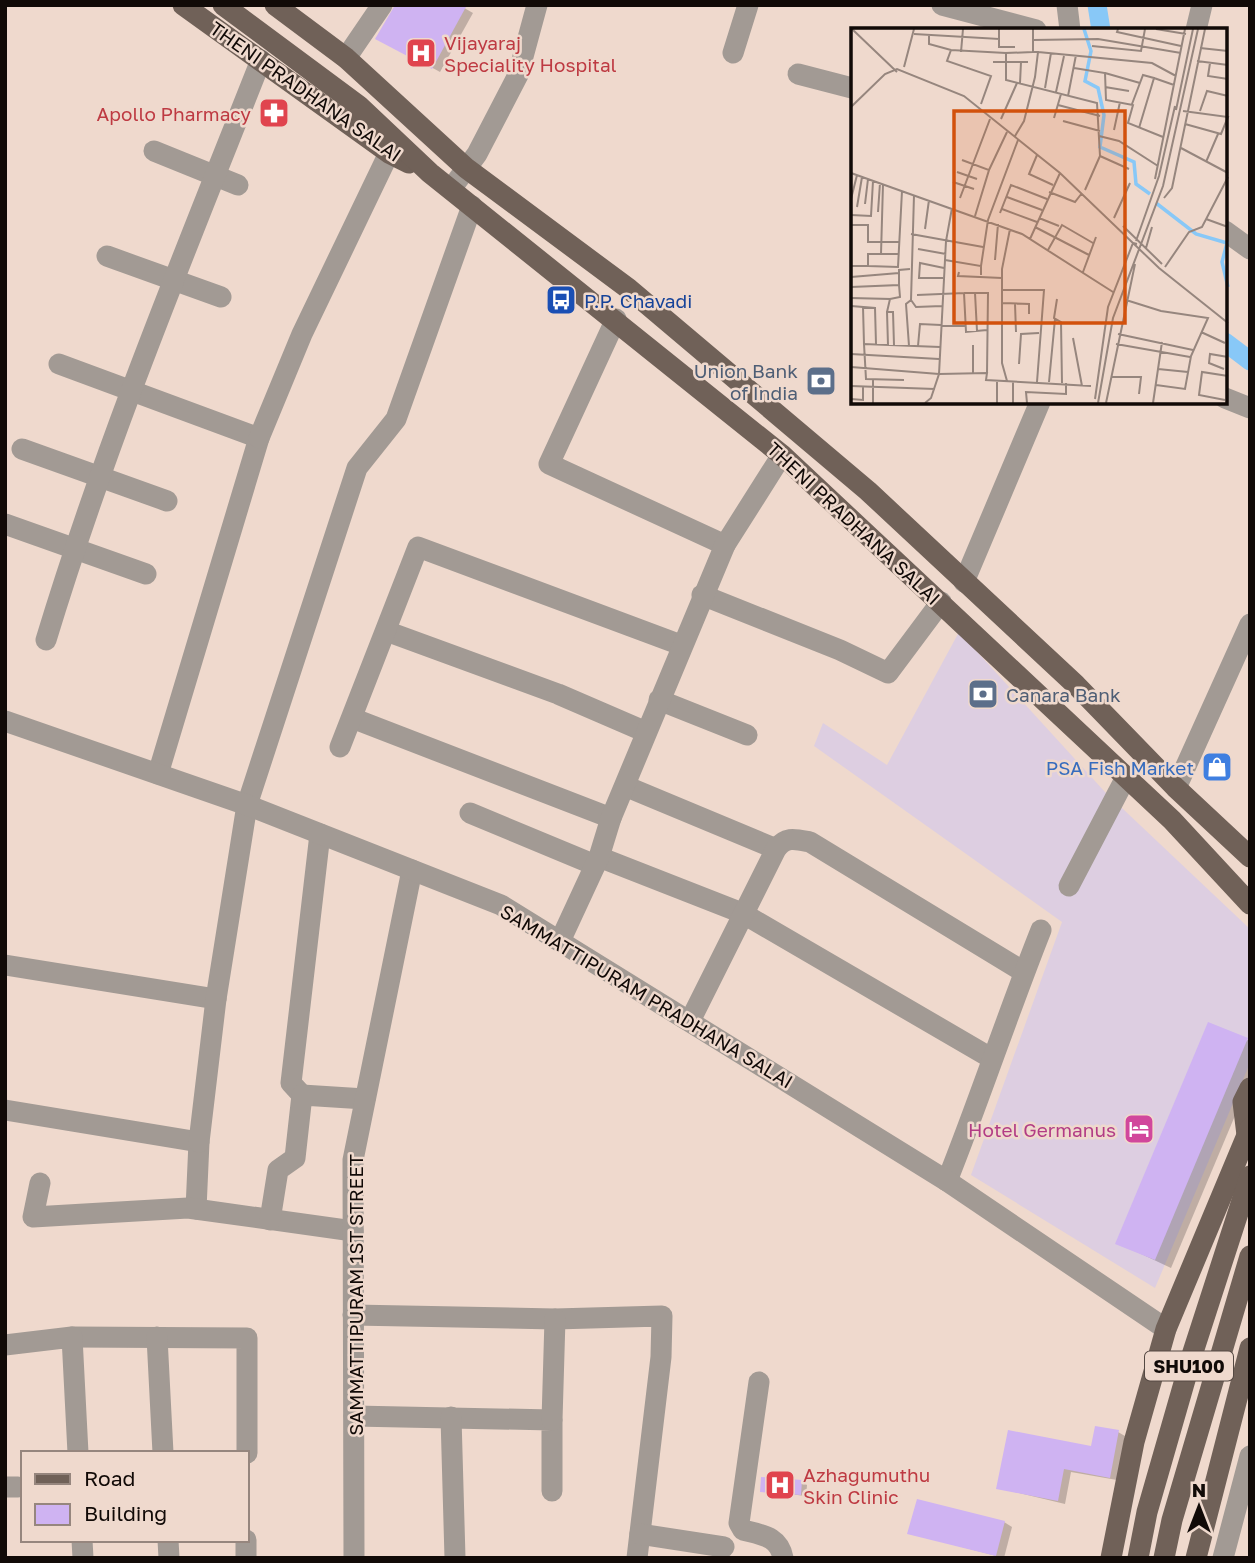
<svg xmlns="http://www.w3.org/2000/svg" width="1255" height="1563" viewBox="0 0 1255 1563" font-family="'Golos Text',sans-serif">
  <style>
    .commercial { fill: #ddcee1 }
    .shadow { fill: #0003 }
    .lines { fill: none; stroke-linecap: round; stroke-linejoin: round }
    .canal { stroke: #88c8f7; stroke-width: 19 }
    .building { fill: #cfb3f2 }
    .minor { stroke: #a29a94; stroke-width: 21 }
    .tertiary { stroke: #a29a94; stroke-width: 21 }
    .primary { stroke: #706158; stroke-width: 21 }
    .labels { text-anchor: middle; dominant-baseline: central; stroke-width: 5; stroke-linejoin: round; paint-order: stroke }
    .shield { fill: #efd9cd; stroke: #544842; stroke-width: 2 }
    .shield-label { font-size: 18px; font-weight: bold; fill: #110a07 }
    .health-label { font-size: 19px; fill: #be3a42; stroke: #efd9cd; text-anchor: start }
    .street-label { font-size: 19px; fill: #110a07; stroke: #efd9cd }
    .transit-label { font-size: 19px; fill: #164399; stroke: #efd9cd; text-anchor: start }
    .service-label { font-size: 19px; fill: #4e5e75; stroke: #efd9cd; text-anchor: end }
    .shop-label { font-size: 19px; fill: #366cbe; stroke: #efd9cd; text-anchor: end }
    .hotel-label { font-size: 19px; fill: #b23c85; stroke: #efd9cd; text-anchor: end }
    .inset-river { fill: none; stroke: #88c8f7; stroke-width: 3.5 }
    .inset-road { fill: none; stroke: #96867e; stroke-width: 2 }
    .view { fill: #d2510c; fill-opacity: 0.15; stroke: #d2510c; stroke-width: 3.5 }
    .inset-edge { fill: none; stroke: #110a07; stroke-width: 3.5 }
  </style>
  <rect width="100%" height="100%" fill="#efd9cd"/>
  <path class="commercial" d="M 959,632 L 1105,792 L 1250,929 L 1250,1063 L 1155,1288 L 971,1175 L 1062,922 L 814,746 L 823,723 L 887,765 Z"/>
  <g class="shadow">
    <path d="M 459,5 L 473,13 L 440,72 L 378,38 Z"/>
    <path d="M 1247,1040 L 1250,1041 L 1250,1080 L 1171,1268 L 1118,1243 Z"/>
    <path d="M 1118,1432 L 1125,1436 L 1117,1480 L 1071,1472 L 1065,1504 L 998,1488 L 1092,1449 Z"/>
    <path d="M 802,1482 L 807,1485 L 806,1496 L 762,1491 Z"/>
    <path d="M 1004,1522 L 1012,1527 L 1004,1558 L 909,1533 Z"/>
  </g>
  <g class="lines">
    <g class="canal">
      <path d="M 1097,5 L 1101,30"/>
      <path d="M 1225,342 L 1250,361"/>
    </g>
  </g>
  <g class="building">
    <path d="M 395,5 L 467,5 L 432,69 L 375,39 Z"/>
    <path d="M 1208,1022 L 1248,1038 L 1155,1260 L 1115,1244 Z"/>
    <path d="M 1095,1426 L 1119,1430 L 1110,1478 L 1064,1469 L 1058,1501 L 996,1489 L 1008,1430 L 1091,1446 Z"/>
    <path d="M 761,1477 L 802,1480 L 801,1495 L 760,1492 Z"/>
    <path d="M 917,1499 L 1005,1521 L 996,1556 L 907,1534 Z"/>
  </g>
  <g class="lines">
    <g class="minor">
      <path d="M 942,5 L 1036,30"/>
      <path d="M 1067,5 L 1070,30"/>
      <path d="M 1196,30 L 1202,5"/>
      <path d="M 733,53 L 748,5"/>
      <path d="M 346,58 L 382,5"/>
      <path d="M 798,74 L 852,88"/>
      <path d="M 154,151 L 238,185"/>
      <path d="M 451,189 L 477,154 L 518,75 L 537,5"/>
      <path d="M 1225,231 L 1250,249"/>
      <path d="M 107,256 L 221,297"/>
      <path d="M 616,319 L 549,464 L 725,545"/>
      <path d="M 59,364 L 259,438 L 158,774"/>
      <path d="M 1225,398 L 1250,408"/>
      <path d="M 259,438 L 302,334 L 389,153"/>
      <path d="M 22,449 L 167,501"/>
      <path d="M 5,524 L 146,574"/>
      <path d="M 964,582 L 1040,402"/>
      <path d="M 702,595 L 840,650 L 888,673 L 941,602"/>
      <path d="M 386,631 L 558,694 L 646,732"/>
      <path d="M 46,640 C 106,442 185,252 261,60"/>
      <path d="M 659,700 L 747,735"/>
      <path d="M 352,718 L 611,818"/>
      <path d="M 340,747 L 418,547 L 681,645"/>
      <path d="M 625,786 L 776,849"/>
      <path d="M 1176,788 L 1250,624"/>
      <path d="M 470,813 L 595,865"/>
      <path d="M 599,857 L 742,913 L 991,1058"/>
      <path d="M 1069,886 L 1125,779"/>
      <path d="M 561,939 L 599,857 L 611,818 L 725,545 L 782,455"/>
      <path d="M 5,965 L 216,999"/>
      <path d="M 690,1021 L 776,849 C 786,836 795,839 810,842 L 1024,972"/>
      <path d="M 302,1095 L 291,1083 L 320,834"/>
      <path d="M 5,1110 L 199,1142 L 196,1209"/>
      <path d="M 199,1142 L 216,999 L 247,805 L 357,468 L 396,419 L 472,206"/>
      <path d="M 947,1181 C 980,1098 1008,1013 1041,930"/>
      <path d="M 40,1183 L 33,1217 L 188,1208 L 353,1231"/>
      <path d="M 270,1220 L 278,1170 L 295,1158 L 302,1095 L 365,1099"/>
      <path d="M 353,1315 L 555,1319 L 662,1316 L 661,1357 L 637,1558"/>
      <path d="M 72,1337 L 247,1338 L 247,1453"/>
      <path d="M 157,1337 L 163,1453"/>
      <path d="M 5,1345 L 72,1337 L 78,1453"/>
      <path d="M 759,1382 L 739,1523 L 743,1530 C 762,1535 779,1536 783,1558"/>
      <path d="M 354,1416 L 552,1420 L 552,1491"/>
      <path d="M 451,1417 L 455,1558"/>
      <path d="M 552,1420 L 555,1319"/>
      <path d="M 5,1487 L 18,1487"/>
      <path d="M 640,1534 L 724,1547"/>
      <path d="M 82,1540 L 83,1558"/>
      <path d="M 168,1540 L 169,1558"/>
      <path d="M 246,1558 L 246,1540"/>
      <path d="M 354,1558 L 353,1160 L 412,870"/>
    </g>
    <g class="tertiary">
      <path d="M 5,721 L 247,805 L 501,905 L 947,1181 L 1166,1329"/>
      <path d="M 1223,1558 L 1250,1456"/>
    </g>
    <g class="primary">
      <path d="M 183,5 L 389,153 L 409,163"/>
      <path d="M 223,5 L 359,106 L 430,173 L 782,455 L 1172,820 L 1250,904"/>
      <path d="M 275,5 L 346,58 L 466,168 L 629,289 L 868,491 L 1076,685 L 1176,788 L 1250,857"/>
      <path d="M 1247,1135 L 1243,1102 L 1250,1088"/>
      <path d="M 1111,1558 L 1134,1442 L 1166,1329 L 1250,1128"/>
      <path d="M 1138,1558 L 1147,1512 L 1193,1352 L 1250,1176"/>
      <path d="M 1164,1558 L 1172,1520 L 1250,1256"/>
      <path d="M 1196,1558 L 1250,1348"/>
    </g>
  </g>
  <defs>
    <g id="hospital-square" transform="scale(1.575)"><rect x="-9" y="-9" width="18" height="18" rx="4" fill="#e0444e" stroke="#efd9cd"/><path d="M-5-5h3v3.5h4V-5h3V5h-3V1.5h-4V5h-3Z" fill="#fff"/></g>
    <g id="pharmacy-square" transform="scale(1.575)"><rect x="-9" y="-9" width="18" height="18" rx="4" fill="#e0444e" stroke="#efd9cd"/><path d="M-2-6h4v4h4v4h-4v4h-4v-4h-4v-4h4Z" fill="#fff"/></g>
    <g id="bus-square" transform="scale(1.575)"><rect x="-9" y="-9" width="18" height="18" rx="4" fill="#1a4fb4" stroke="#efd9cd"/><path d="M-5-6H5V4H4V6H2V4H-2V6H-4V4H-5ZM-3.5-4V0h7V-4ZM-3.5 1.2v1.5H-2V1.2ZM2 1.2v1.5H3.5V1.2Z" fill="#fff"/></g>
    <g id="bank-square" transform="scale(1.575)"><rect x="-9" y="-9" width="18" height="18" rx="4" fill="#5c6f8a" stroke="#efd9cd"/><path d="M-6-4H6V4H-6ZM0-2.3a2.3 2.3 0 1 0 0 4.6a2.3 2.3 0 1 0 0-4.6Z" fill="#fff"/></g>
    <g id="shop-square" transform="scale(1.575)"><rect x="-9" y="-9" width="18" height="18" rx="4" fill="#3f7fe0" stroke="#efd9cd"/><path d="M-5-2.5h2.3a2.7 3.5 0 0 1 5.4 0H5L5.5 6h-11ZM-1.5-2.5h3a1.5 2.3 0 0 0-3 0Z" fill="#fff"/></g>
    <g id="hotel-square" transform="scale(1.575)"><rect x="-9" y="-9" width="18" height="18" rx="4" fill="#d1479c" stroke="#efd9cd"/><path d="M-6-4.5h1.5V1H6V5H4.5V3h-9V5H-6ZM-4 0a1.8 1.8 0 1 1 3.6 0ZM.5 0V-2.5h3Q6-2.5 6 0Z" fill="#fff"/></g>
  </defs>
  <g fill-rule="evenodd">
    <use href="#hospital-square" x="421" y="53"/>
    <use href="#pharmacy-square" x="274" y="113"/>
    <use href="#bus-square" x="561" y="300"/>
    <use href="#bank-square" x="821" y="381"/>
    <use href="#bank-square" x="983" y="694"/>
    <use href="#shop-square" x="1217" y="767"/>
    <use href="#hotel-square" x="1139" y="1129"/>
    <use href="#hospital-square" x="780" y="1485"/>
  </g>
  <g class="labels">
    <rect class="shield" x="1145" y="1351.5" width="88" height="29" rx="5"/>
    <g class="shield-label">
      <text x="1189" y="1366">SHU100</text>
    </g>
    <g class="health-label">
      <text x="444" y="42">Vijayaraj<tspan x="444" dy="22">Speciality Hospital</tspan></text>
      <text x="251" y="113" text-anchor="end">Apollo Pharmacy</text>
      <text x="803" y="1474">Azhagumuthu<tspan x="803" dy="22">Skin Clinic</tspan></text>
    </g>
    <g class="street-label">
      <text transform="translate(306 91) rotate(35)">THENI PRADHANA SALAI</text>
      <text transform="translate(854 523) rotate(43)">THENI PRADHANA SALAI</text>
      <text transform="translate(647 996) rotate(31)">SAMMATTIPURAM PRADHANA SALAI</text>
      <text transform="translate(355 1295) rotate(-90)">SAMMATTIPURAM 1ST STREET</text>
    </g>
    <g class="transit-label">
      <text x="584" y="300">P.P. Chavadi</text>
    </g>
    <g class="service-label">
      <text x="798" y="370">Union Bank<tspan x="798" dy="22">of India</tspan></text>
      <text x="1006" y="694" text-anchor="start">Canara Bank</text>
    </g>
    <g class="shop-label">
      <text x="1194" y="767">PSA Fish Market</text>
    </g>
    <g class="hotel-label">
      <text x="1116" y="1129">Hotel Germanus</text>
    </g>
  </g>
  <g transform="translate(851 28)">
    <rect width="376" height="376" fill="#efd9cd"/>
    <path class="inset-river" d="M 233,1 L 240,23 L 234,53 L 247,60 L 253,87 L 249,119 L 283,134 L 285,156 L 299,166M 305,175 L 345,206 L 376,215 L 371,234 L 377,259"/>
    <path class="inset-road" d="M 1,1 L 46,44M 267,1 L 266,4 L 330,18M 305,1 L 335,6M 63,6 L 148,11 L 148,1M 78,8 L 78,16 L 100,22M 148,11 L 148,19 L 164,19M 182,12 L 247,11 L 330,25M 241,18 L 290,23 L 294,1M 349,20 L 377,23M 110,24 L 112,1M 182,24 L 155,25 L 155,52 L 246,75 L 249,128 L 234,162M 187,24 L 301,35 L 325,48M 346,33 L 377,37M 142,34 L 177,34M 359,35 L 357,48 L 377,51M 53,39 L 63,1M 223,40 L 254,45 L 255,72 L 282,77 L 277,95 L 312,109M 254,45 L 289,55M 303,50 L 323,57M 169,55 L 170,34M 254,59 L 278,63M 194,60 L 200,25M 205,64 L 213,28M 217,68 L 225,27M 130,76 L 140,48 L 96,33 L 100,22 L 155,25M 281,76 L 292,47 L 303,50 L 288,100M 207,77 L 249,88M 0,79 L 34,46 L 46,41 L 113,68 L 209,145 L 308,240 L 377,295M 325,82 L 342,1M 332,83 L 377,89 L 370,106 L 334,96M 349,83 L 356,63 L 377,68M 203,90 L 210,66M 150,91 L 166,55M 212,93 L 249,103M 263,102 L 269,74M 164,108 L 173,93 L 184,49 L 187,24 L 182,24 L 182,1M 248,108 L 268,113 L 307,138M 330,120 L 377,145M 186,127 L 178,146 L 202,157M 249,128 L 278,141M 111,132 L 138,142 L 124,188M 355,134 L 367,106M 138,142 L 156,104M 106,144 L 126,151M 0,145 L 171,206 L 262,264M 304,151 L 334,1M 102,154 L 123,161M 198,164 L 224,174 L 231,165M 156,169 L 191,182M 109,170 L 139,91M 313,170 L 321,160 L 354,1M 0,171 L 6,147M 14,176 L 17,151M 6,179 L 11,149M 151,181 L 186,194M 27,184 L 29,155M 149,185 L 160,157 L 196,171M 0,187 L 20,188 L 22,153M 188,190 L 208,198M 263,190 L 279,155M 355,191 L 377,199M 0,197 L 17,197 L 17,214 L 48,214M 272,198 L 311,236M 184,199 L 238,227M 74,201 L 78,172M 60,206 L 132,219M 179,211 L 209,145M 285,213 L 308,148 L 324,78M 295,220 L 301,199M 67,221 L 95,226M 197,222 L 211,197 L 242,215M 30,226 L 32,156M 94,232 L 130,238 L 130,247M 144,232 L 147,196M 0,238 L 17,238 L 17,226 L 47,226M 17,238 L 47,239 L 51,163M 130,238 L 137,192 L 167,112M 314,239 L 338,204 L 351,199 L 377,149M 108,244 L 107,248 L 151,250M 232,244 L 245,209M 0,249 L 48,245M 92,250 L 68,250 L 69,235 L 93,240M 0,259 L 48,257 L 48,242 L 59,241M 151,262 L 193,262 L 186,354M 113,265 L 137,265 L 136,345M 124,265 L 126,303M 66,267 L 113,265 L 115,304 L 136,302M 0,270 L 39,271 L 36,284M 39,271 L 49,269 L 48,257M 206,271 L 203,290 L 210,294 L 211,355M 60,272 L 65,279 L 91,278M 275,272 L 310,283 L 357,290 L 340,328 L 334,361 L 305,357M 151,275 L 178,276 L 178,286M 164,276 L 165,304M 0,278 L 24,280 L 25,316M 12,279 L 13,316M 90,298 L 114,298M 350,304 L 374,315M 267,306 L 342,322M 222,310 L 231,358M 265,316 L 339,329M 37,317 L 36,284 L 42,284 L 43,317M 58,318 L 55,276 L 60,272 L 63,167M 67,318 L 69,296 L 90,297M 0,326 L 88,331M 168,336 L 170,306 L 188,305M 0,339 L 88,346 L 136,345 L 135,352 L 240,358M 307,341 L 337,344M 373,341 L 358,335 L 359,326 L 377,329M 122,345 L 122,317M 260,349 L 290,349 L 288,366M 53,352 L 15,351 L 13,316 L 89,319M 156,353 L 151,335 L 151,241 L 159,201M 162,353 L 162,375M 198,354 L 204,291M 0,358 L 84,361M 0,371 L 12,372 L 12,359M 244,371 L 257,279 L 282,215 L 286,216M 374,372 L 348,367 L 351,344 L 377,348M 22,375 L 22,351M 74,375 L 80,370 L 88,346 L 95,213 L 101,180M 146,375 L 146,353M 176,375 L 175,364 L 215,366 L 215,355M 247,375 L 262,290 L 312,158 L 347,1M 255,375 L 284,236M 302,375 L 311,314"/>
    <path class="view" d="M 103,83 L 274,83 L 274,295 L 103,295 Z"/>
    <rect width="376" height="376" class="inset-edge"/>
  </g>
  <rect width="1255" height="1563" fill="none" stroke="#110a07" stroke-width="14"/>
  <rect x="21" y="1451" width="228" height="91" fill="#efd9cd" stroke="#96867e" stroke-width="2"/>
  <rect x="35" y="1474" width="35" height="10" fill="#706158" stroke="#96867e" stroke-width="2"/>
  <text x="84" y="1486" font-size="21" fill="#110a07">Road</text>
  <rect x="35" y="1504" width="35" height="21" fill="#cfb3f2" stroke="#96867e" stroke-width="2"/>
  <text x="84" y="1521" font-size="21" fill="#110a07">Building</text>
  <g transform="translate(1199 1507)" stroke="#efd9cd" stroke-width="5" paint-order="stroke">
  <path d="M0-5L12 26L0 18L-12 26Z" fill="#110a07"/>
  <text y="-10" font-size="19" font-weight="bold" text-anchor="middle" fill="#110a07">N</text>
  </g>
</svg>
